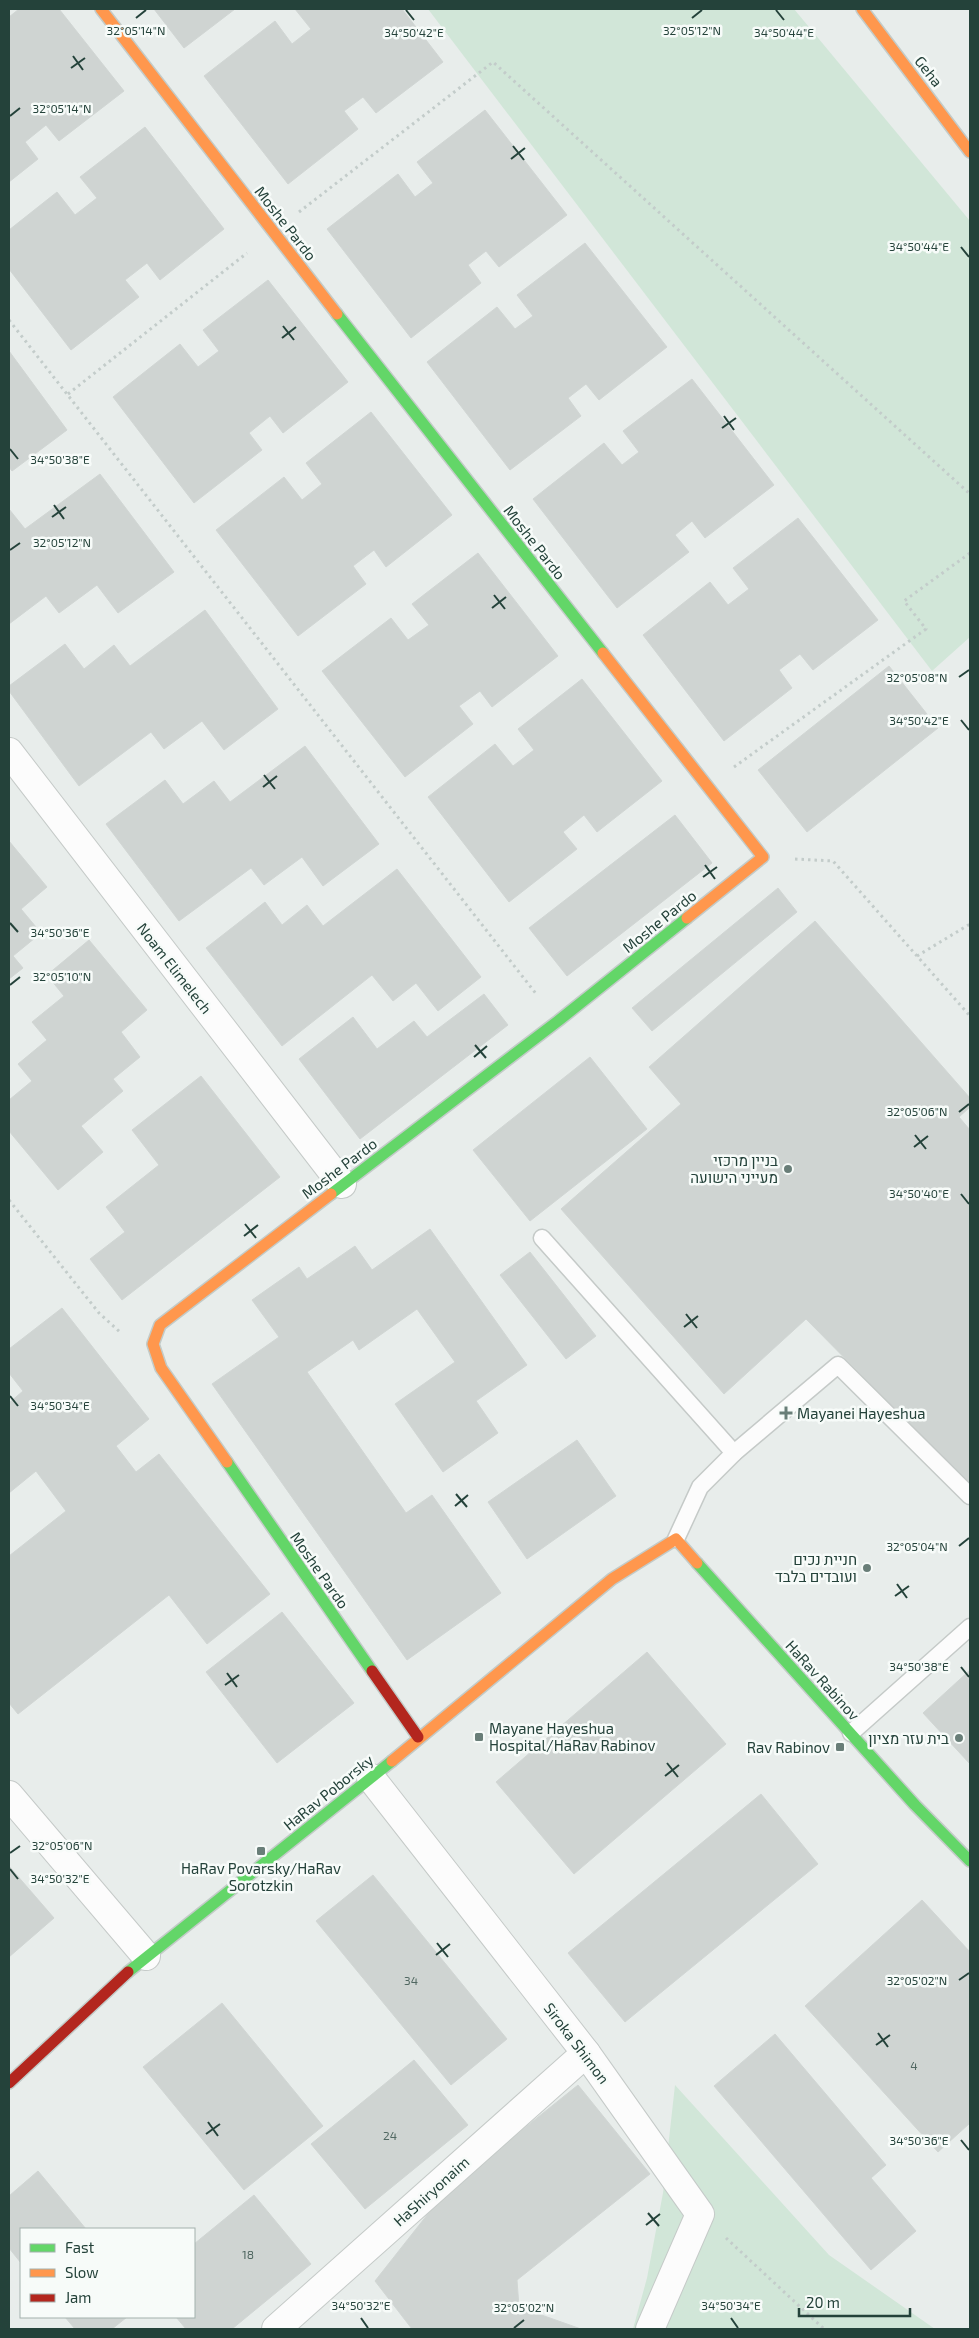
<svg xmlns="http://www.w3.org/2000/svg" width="979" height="2338" viewBox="0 0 979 2338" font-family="'Exo 2',Heebo,sans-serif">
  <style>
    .green { fill: #d1e6d8 }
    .building { fill: #cfd4d2; stroke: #d1d6d4 }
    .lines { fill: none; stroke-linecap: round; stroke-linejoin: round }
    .lane-casing { stroke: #c5cac8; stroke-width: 19 }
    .street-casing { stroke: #c5cac8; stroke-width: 30 }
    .fast-casing { stroke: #c3cbc8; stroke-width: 14 }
    .slow-casing { stroke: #c3cbc8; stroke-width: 14 }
    .jam-casing { stroke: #c3cbc8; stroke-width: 14 }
    .path { stroke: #c3ccca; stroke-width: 3; stroke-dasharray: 2.5 4; stroke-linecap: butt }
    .lane { stroke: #fcfcfc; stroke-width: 16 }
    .street { stroke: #fcfcfc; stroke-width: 28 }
    .fast { stroke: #63d668; stroke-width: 11 }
    .slow { stroke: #ff974d; stroke-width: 11 }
    .jam { stroke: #b3261e; stroke-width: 11 }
    .ticks { fill: none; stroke: #24423a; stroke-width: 2 }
    .poi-dot { fill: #697e78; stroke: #f7fbf9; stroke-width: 2 }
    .labels { text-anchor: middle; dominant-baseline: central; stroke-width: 5; stroke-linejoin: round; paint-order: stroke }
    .number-label { font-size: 12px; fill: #506761 }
    .street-label { font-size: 15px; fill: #24423a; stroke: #f7fbf9 }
    .poi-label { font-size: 15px; fill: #24423a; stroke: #f7fbf9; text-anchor: end }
    .ticks-label { font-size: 12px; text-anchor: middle; fill: #24423a; stroke: #f7fbf9; stroke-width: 5; stroke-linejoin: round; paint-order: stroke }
  </style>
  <rect width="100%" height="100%" fill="#e8edeb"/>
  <g class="green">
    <path d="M 428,9 L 794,9 L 970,221 L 970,637 L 932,671 Z"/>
    <path d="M 675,2085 L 829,2255 L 935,2329 L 633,2329 L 647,2278 L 663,2193 Z"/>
  </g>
  <g class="building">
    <path d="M 19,9 L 59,9 L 124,91 L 59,141 L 46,125 L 25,142 L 38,159 L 9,182 L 9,17 Z"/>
    <path d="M 154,9 L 235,9 L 184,48 Z"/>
    <path d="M 295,9 L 402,9 L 443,62 L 376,113 L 363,97 L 344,111 L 358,129 L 288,184 L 204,76 L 275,21 L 292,44 L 311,29 Z"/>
    <path d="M 485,110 L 567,215 L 499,267 L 486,251 L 468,265 L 481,283 L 411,338 L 327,229 L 398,174 L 415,197 L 433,183 L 417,162 Z"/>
    <path d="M 145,127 L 224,229 L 160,280 L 147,263 L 125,280 L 139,297 L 71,350 L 9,269 L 9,230 L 57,192 L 75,215 L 97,198 L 80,177 Z"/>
    <path d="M 585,243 L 667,347 L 599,400 L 586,384 L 568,398 L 581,416 L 510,470 L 427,362 L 497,307 L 515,329 L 533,316 L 517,295 Z"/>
    <path d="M 268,280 L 348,382 L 283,433 L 270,416 L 249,433 L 262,450 L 194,503 L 113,397 L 180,344 L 198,367 L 219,351 L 203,330 Z"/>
    <path d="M 9,351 L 67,430 L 12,471 L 9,467 Z"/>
    <path d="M 692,379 L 774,485 L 705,538 L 692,521 L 675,535 L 689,552 L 617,608 L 533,499 L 604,443 L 622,465 L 639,452 L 623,431 Z"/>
    <path d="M 371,412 L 452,515 L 386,567 L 374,550 L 353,566 L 366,584 L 298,636 L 216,530 L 284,477 L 302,500 L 322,484 L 306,463 Z"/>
    <path d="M 100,474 L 174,572 L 118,613 L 97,585 L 59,613 L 46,596 L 9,624 L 9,509 L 25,529 Z"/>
    <path d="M 798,518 L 878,620 L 813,670 L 800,654 L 779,670 L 792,688 L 724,741 L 643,635 L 710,582 L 728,605 L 749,589 L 733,568 Z"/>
    <path d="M 478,553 L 558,656 L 492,707 L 480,691 L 459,706 L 473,724 L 405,777 L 322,671 L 391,618 L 408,640 L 429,625 L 412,604 Z"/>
    <path d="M 205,610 L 278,709 L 224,750 L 202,721 L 164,749 L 151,732 L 79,786 L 9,691 L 9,686 L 65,644 L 84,669 L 114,645 L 130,666 Z"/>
    <path d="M 889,666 L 938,728 L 807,832 L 758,770 Z"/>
    <path d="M 582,679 L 662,781 L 597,832 L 584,815 L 563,832 L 577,849 L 509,902 L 428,797 L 495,744 L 513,766 L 534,750 L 518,729 Z"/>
    <path d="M 305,746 L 379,844 L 323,886 L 302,857 L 264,885 L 251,868 L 179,921 L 106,824 L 165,780 L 183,804 L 214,781 L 230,802 Z"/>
    <path d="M 675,815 L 712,863 L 567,976 L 529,928 Z"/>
    <path d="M 9,841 L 47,887 L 21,909 L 41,933 L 13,956 L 23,968 L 9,979 Z"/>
    <path d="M 397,869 L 481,977 L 438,1011 L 416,983 L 393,1001 L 372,975 L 282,1046 L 206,948 L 265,902 L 282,925 L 307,905 L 323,926 Z"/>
    <path d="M 778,888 L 797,912 L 652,1031 L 632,1008 Z"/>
    <path d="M 815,921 L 970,1098 L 970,1107 L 959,1117 L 970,1130 L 970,1485 L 806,1319 L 724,1394 L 561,1209 L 681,1104 L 649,1067 Z"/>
    <path d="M 89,940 L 147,1010 L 121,1032 L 140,1057 L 113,1079 L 123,1091 L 81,1126 L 103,1152 L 58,1190 L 9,1131 L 9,1100 L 32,1081 L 18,1064 L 47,1040 L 32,1022 L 64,996 L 47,975 Z"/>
    <path d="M 484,994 L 508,1025 L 360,1139 L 299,1059 L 353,1017 L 377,1049 L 414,1021 L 427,1037 Z"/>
    <path d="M 590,1057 L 647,1129 L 530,1221 L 473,1150 Z"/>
    <path d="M 201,1076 L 280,1177 L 122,1300 L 90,1259 L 125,1232 L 106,1207 L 159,1165 L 132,1130 Z"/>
    <path d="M 430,1229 L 527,1365 L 476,1401 L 498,1433 L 443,1472 L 395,1404 L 455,1362 L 417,1309 L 359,1350 L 353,1340 L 307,1372 L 406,1513 L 432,1495 L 501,1593 L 407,1660 L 212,1384 L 279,1337 L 252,1300 L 299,1267 L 307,1279 L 355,1246 L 372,1270 Z"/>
    <path d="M 530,1252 L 596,1336 L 566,1359 L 500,1275 Z"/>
    <path d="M 62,1308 L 149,1419 L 116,1446 L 136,1472 L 159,1454 L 270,1594 L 207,1644 L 169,1595 L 18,1714 L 9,1703 L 9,1556 L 66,1511 L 36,1471 L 9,1493 L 9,1403 L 23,1391 L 9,1373 L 9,1349 Z"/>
    <path d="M 577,1440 L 616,1496 L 527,1559 L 488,1502 Z"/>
    <path d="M 282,1612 L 354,1703 L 277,1763 L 206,1672 Z"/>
    <path d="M 647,1652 L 726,1744 L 574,1874 L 496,1782 Z"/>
    <path d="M 970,1670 L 970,1764 L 923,1713 Z"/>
    <path d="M 761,1794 L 818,1864 L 625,2022 L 568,1953 Z"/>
    <path d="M 9,1866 L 54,1918 L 9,1957 Z"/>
    <path d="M 373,1875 L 507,2039 L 451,2085 L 316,1921 Z"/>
    <path d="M 922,1900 L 970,1952 L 970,2123 L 938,2152 L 805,2006 Z"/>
    <path d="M 222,2003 L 323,2126 L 244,2190 L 143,2067 Z"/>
    <path d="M 775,2034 L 886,2165 L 871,2178 L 916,2231 L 871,2270 L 714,2086 Z"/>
    <path d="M 414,2060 L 468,2125 L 365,2209 L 311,2144 Z"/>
    <path d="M 578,2085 L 650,2174 L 517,2280 L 519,2307 L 581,2329 L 412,2329 L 375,2281 L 446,2191 Z"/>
    <path d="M 38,2171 L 86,2229 L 21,2229 L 21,2263 L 9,2248 L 9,2196 Z"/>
    <path d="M 254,2195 L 311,2264 L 232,2329 L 186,2329 L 176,2317 L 194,2317 L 194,2244 Z"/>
    <path d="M 65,2317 L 127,2317 L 112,2329 L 75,2329 Z"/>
  </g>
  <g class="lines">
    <g class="lane-casing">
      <g id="lane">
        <path d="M 542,1238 L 734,1453"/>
        <path d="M 676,1539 L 700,1487 L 734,1453 L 838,1365 L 970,1496"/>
        <path d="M 851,1733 L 970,1627"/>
      </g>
    </g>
    <g class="street-casing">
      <g id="street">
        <path d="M 9,752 L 342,1184"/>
        <path d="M 371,1778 L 586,2053 L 700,2214 L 650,2329"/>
        <path d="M 9,1795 L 146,1956"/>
        <path d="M 276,2329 L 586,2053"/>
      </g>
    </g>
    <g class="fast-casing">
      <g id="fast">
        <path d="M 337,314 L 603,653"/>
        <path d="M 331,1194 L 558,1021 L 687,918"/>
        <path d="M 227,1462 L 372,1671"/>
        <path d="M 697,1563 L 915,1805 L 970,1861"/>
        <path d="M 128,1972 L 392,1761"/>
      </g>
    </g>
    <g class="slow-casing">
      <g id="slow">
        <path d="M 101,9 L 337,314"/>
        <path d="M 862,9 L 970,152"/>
        <path d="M 603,653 L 763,857 L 687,918"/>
        <path d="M 227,1462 L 161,1368 L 153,1344 L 160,1325 L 331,1194"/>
        <path d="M 392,1761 L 612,1579 L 676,1539 L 697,1563"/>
      </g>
    </g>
    <g class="jam-casing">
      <g id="jam">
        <path d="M 372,1671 L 418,1737"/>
        <path d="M 9,2083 L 128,1972"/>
      </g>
    </g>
    <g class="path">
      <path d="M 299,212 L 493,62 L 970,494"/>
      <path d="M 9,320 L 537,995"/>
      <path d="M 68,394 L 247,253"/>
      <path d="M 734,767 L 926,629 L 904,601 L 970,553"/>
      <path d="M 795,859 L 833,861 L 970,1016"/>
      <path d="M 917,956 L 970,924"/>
      <path d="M 9,1200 L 99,1313 L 121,1333"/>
      <path d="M 726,2238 L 824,2329"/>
    </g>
    <use href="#lane" class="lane"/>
    <use href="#street" class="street"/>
    <use href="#fast" class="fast"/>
    <use href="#slow" class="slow"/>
    <use href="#jam" class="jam"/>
  </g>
  <path class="ticks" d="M 406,10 L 414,20M 776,10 L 784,20M 136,18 L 146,10M 692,18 L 702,10M 73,56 L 83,70M 71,68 L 85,58M 10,116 L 20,108M 513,146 L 524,160M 511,159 L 525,148M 961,247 L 969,257M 283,326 L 294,340M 282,338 L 296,327M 724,416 L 734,430M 722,428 L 736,418M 10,449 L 18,459M 54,505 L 64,519M 52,517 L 66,507M 10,550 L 20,543M 494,595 L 505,609M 492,608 L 506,597M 959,677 L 969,670M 961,720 L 969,730M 264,775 L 275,789M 263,787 L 277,776M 705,865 L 715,879M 703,877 L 717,867M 10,923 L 18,932M 10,985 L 20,977M 475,1045 L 486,1058M 474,1057 L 487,1046M 959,1112 L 969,1104M 915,1135 L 926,1149M 914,1147 L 928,1136M 961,1194 L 969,1204M 245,1224 L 256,1238M 244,1236 L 258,1225M 686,1314 L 697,1328M 684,1327 L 698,1316M 10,1396 L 18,1406M 456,1494 L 467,1507M 455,1506 L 468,1495M 959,1546 L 969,1538M 897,1584 L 907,1598M 895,1596 L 909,1586M 961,1667 L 969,1677M 227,1673 L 237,1687M 225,1685 L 239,1675M 667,1763 L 678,1777M 665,1776 L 679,1765M 10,1853 L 20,1846M 10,1869 L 18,1879M 437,1943 L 448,1957M 436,1955 L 450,1944M 959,1980 L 969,1973M 878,2033 L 888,2047M 876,2045 L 890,2035M 208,2122 L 218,2136M 206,2134 L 220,2124M 961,2140 L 969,2150M 648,2213 L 659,2226M 646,2225 L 660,2214M 361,2318 L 368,2328M 731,2318 L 738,2328M 514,2328 L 524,2320"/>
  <g class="poi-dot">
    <circle cx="788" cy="1169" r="5"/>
    <path d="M783.5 1405.5h5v5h5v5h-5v5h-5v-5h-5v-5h5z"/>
    <circle cx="867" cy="1568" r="5"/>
    <rect x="474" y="1732" width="10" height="10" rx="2.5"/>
    <circle cx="959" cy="1738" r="5"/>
    <rect x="835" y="1742" width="10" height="10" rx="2.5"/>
    <rect x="256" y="1846" width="10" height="10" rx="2.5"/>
  </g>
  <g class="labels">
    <g class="number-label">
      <text x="411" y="1980">34</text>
      <text x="914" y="2065">4</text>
      <text x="390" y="2135">24</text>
      <text x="248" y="2254">18</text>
    </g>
    <g class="street-label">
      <text transform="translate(929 71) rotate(52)">Geha</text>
      <text transform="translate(286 223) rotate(52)">Moshe Pardo</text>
      <text transform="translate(535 542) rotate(52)">Moshe Pardo</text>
      <text transform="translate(659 921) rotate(-39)">Moshe Pardo</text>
      <text transform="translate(175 968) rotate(52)">Noam Elimelech</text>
      <text transform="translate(339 1168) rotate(-37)">Moshe Pardo</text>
      <text transform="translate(320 1570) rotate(55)">Moshe Pardo</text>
      <text transform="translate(823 1680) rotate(48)">HaRav Rabinov</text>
      <text transform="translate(328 1792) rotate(-39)">HaRav Poborsky</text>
      <text transform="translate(577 2043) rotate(53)">Siroka Shimon</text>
      <text transform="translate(431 2191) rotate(-42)">HaShiryonaim</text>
    </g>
    <g class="poi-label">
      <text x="778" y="1160">בניין מרכזי<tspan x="778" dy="17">מעייני הישועה</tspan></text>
      <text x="797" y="1413" text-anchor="start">Mayanei Hayeshua</text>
      <text x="857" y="1559">חניית נכים<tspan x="857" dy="17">ועובדים בלבד</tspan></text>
      <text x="489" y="1728" text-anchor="start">Mayane Hayeshua<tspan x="489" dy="17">Hospital/HaRav Rabinov</tspan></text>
      <text x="949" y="1738">בית עזר מציון</text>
      <text x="830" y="1747">Rav Rabinov</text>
      <text x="261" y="1868" text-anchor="middle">HaRav Povarsky/HaRav<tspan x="261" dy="17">Sorotzkin</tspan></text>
    </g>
  </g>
  <g class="ticks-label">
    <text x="136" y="35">32°05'14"N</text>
    <text x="692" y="35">32°05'12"N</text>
    <text x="414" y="37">34°50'42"E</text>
    <text x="784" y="37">34°50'44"E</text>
    <text x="62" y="113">32°05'14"N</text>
    <text x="919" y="251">34°50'44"E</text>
    <text x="60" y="464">34°50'38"E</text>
    <text x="62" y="547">32°05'12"N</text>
    <text x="917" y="682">32°05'08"N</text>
    <text x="919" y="725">34°50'42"E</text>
    <text x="60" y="937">34°50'36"E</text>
    <text x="62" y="981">32°05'10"N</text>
    <text x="917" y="1116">32°05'06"N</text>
    <text x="919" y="1198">34°50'40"E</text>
    <text x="60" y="1410">34°50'34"E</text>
    <text x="917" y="1551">32°05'04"N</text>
    <text x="919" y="1671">34°50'38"E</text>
    <text x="62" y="1850">32°05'06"N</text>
    <text x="60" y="1883">34°50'32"E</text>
    <text x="917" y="1985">32°05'02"N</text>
    <text x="919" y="2145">34°50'36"E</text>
    <text x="361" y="2310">34°50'32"E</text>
    <text x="731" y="2310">34°50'34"E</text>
    <text x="524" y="2312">32°05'02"N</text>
  </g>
  <rect width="979" height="2338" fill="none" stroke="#24423a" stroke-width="20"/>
  <rect x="20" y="2228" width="175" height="90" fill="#f7fbf9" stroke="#a3b1ad"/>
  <rect x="30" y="2244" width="25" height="8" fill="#63d668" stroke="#a3b1ad"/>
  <text x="65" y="2253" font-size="15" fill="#24423a">Fast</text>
  <rect x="30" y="2269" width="25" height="8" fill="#ff974d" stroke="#a3b1ad"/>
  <text x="65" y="2278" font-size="15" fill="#24423a">Slow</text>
  <rect x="30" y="2294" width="25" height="8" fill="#b3261e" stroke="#a3b1ad"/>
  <text x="65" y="2303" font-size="15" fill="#24423a">Jam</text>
  <path d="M799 2308v8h111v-8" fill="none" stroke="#24423a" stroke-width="2.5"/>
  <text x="806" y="2308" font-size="15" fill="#24423a" stroke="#f7fbf9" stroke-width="4" paint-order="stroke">20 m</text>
</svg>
